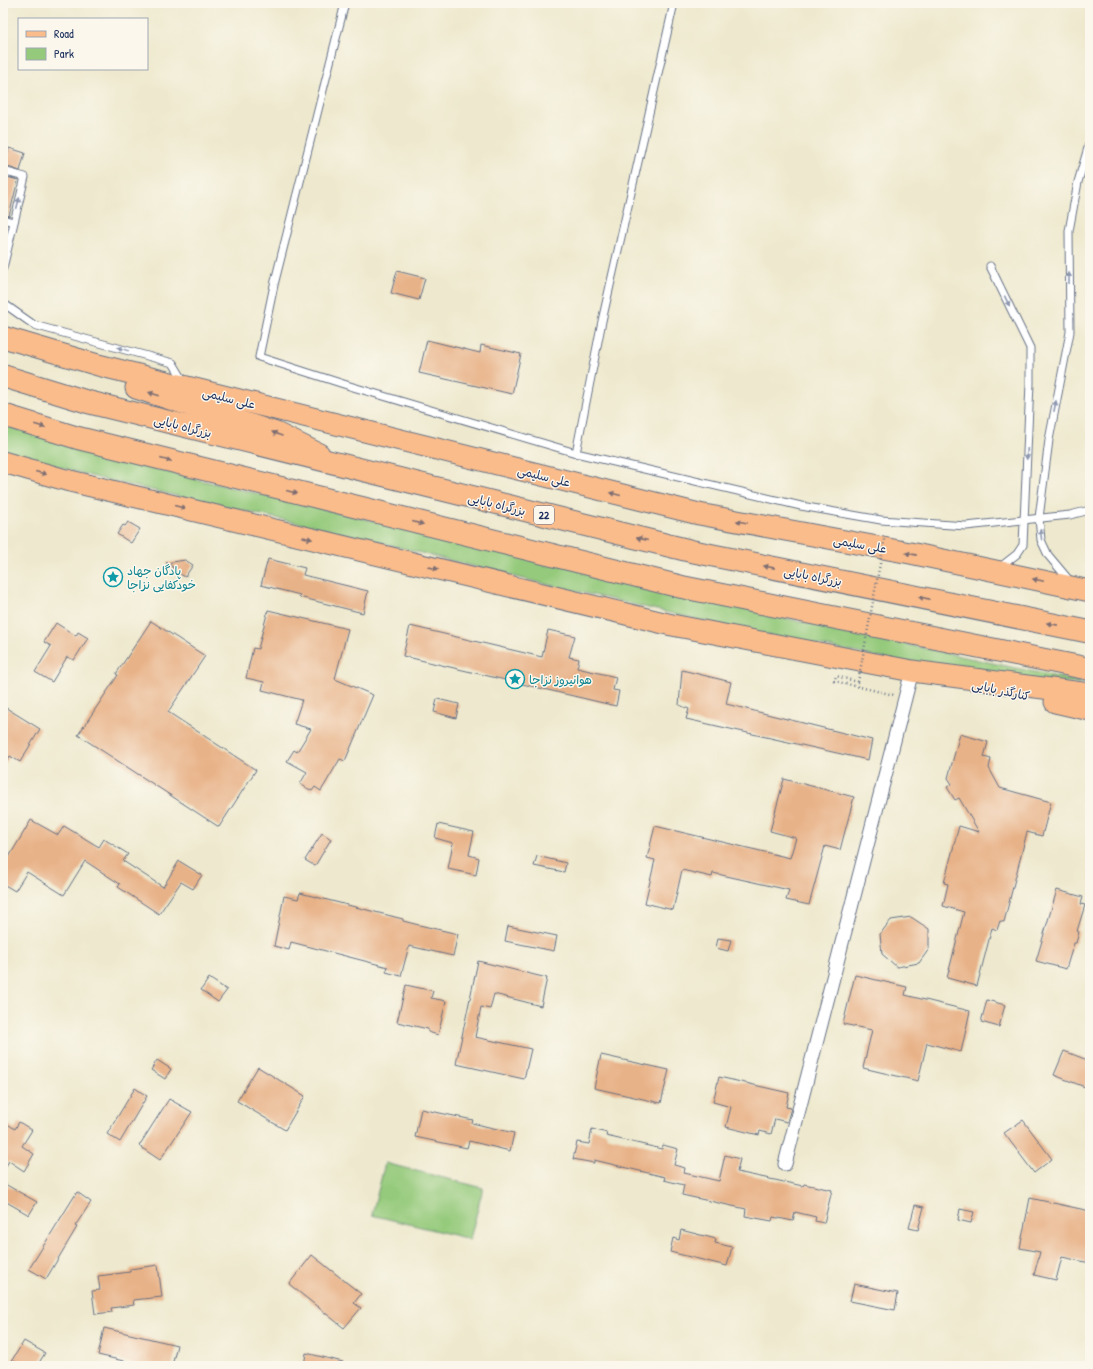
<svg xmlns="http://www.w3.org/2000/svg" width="1093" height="1369" viewBox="0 0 1093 1369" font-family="'Patrick Hand','Playpen Sans Arabic',sans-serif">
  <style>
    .green { fill: #95ca7c; stroke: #587c6d }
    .building { fill: #e8b288 }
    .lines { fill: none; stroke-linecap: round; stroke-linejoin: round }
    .lane-casing { stroke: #657085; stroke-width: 9 }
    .street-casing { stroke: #657085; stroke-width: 15 }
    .primary-casing { stroke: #657085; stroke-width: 23 }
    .highway-casing { stroke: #657085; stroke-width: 24 }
    .path { stroke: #657085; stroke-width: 2.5; stroke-dasharray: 1 3; stroke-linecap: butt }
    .lane { stroke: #fff; stroke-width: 7 }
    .street { stroke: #fff; stroke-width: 13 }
    .primary { stroke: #fabc8b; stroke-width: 21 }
    .highway { stroke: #fabc8b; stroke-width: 22 }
    .path-bridge { stroke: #657085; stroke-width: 2.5; stroke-dasharray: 1 3; stroke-linecap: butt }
    .oneway { fill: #8d97ae }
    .oneway2 { fill: #7f6e72 }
    .labels { text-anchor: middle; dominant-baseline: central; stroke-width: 3; stroke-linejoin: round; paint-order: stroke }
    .shield { fill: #fbf7ec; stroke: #5e6b89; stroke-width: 1 }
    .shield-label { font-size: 11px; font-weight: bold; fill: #1b2f5e }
    .street-label { font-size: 12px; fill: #1b2f5e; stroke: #fbf7ec }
    .culture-label { font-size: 12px; fill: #0d838f; stroke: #fbf7ec; text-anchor: start }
  </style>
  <rect width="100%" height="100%" fill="#fbf7ec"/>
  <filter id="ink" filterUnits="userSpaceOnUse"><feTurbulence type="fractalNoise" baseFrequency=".025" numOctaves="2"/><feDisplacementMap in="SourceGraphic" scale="8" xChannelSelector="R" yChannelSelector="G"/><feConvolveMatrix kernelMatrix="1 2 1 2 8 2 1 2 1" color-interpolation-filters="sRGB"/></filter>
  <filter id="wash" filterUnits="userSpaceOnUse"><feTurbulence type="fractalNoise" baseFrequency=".012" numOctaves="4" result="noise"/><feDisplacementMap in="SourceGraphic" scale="16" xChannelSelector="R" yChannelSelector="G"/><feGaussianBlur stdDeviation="0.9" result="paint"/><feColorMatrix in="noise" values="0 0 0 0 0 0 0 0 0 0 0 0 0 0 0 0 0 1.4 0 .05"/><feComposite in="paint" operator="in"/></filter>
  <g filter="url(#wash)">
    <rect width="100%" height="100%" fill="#eee9ce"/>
    <g class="green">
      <path d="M 3,425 L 112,458 L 200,480 L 798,621 L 1090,684 L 966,675 L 734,628 L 511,576 L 355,536 L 98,478 L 3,451 Z"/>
      <path d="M 385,1163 L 483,1188 L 470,1239 L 372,1215 Z"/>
    </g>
    <g id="blocks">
      <g class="building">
        <path d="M 9,148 L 25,153 L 20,171 L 5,166 Z"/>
        <path d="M 3,176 L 18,180 L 9,216 L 3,214 Z"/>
        <path d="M 397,271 L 425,278 L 419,300 L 391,293 Z"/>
        <path d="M 427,340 L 480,353 L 481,345 L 521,354 L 512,394 L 419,373 Z"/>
        <path d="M 128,522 L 140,529 L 131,543 L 117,534 L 123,525 L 125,526 Z"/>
        <path d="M 268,559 L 305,568 L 303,575 L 368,591 L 363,613 L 299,597 L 300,595 L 261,585 Z"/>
        <path d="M 185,560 L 193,565 L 185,577 L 172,569 L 173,567 L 166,563 Z"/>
        <path d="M 268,610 L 348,629 L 335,679 L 373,695 L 345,761 L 340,759 L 321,791 L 315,787 L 312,791 L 300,784 L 307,772 L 287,761 L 294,750 L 297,752 L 311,729 L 294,724 L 302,700 L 262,690 L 264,682 L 246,678 L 253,648 L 258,649 Z"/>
        <path d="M 151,621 L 205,656 L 168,712 L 256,770 L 219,827 L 78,735 L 118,675 L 116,674 Z"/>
        <path d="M 56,623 L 76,636 L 78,632 L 88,638 L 74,660 L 67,657 L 52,682 L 35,672 L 51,646 L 44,642 Z"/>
        <path d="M 410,626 L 542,657 L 548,630 L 575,636 L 569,657 L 579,659 L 577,668 L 616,677 L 613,690 L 619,691 L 616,706 L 403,656 Z"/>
        <path d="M 682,670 L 731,682 L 726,704 L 872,740 L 868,760 L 686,719 L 689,709 L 679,705 Z"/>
        <path d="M 437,699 L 459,704 L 456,718 L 434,712 Z"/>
        <path d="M 3,706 L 40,729 L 20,762 L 10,756 L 3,767 Z"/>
        <path d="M 960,734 L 988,742 L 984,757 L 991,759 L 989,768 L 1000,788 L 1051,802 L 1042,836 L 1027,832 L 1004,922 L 1000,921 L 997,930 L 992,928 L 977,986 L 947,978 L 964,912 L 943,906 L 948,884 L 944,883 L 959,826 L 979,832 L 959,798 L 955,800 L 947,787 L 952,784 L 948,778 Z"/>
        <path d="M 784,779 L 854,797 L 840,850 L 825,846 L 809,905 L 786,900 L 789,890 L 713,873 L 712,877 L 682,870 L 673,910 L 645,903 L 655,860 L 647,858 L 655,826 L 790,858 L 796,838 L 770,831 Z"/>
        <path d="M 31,820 L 58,835 L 64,826 L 99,847 L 104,839 L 128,854 L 123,861 L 163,887 L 179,861 L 202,875 L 193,889 L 181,882 L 159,914 L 118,887 L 120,884 L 85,861 L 64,895 L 27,872 L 15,891 L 3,884 L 3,867 Z"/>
        <path d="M 438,824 L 474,832 L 469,855 L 479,858 L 476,875 L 448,869 L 453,843 L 435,838 Z"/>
        <path d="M 322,833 L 331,839 L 315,866 L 305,860 Z"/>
        <path d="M 537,856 L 566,863 L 564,872 L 534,866 Z"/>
        <path d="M 1057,890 L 1083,897 L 1081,904 L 1085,905 L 1077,931 L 1079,932 L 1076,943 L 1074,943 L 1066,969 L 1036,961 Z"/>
        <path d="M 300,893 L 403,919 L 403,921 L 419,925 L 458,934 L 453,956 L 409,946 L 401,976 L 386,972 L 388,967 L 291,942 L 289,950 L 274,946 L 284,896 L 298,899 Z"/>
        <path d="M 911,917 L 929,929 L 929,949 L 919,963 L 897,967 L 882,954 L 880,934 L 891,920 Z"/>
        <path d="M 508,926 L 557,936 L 554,951 L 505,941 Z"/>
        <path d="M 718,938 L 731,940 L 728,951 L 716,948 Z"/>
        <path d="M 478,961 L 547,978 L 541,1006 L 494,994 L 490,1009 L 481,1007 L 475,1037 L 531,1049 L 524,1079 L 456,1064 Z"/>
        <path d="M 855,975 L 907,987 L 905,995 L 970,1011 L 961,1052 L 927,1043 L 918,1081 L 863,1068 L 872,1030 L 843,1024 Z"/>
        <path d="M 209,978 L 227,990 L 218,1002 L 201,990 Z"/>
        <path d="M 406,985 L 433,991 L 431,998 L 446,1001 L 438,1035 L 428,1032 L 428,1029 L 397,1022 Z"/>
        <path d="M 987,1000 L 1005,1005 L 999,1027 L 981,1022 Z"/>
        <path d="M 1064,1051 L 1090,1061 L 1090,1089 L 1054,1075 Z"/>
        <path d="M 601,1055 L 669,1070 L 661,1103 L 594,1088 Z"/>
        <path d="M 157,1060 L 171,1069 L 165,1079 L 151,1070 Z"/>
        <path d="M 258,1067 L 305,1096 L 285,1130 L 237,1101 Z"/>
        <path d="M 719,1077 L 789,1093 L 786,1107 L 791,1108 L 787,1122 L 775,1119 L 771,1134 L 760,1131 L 759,1135 L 726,1127 L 731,1107 L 713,1102 Z"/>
        <path d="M 135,1088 L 147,1096 L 120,1142 L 107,1134 Z"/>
        <path d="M 169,1099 L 192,1112 L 160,1160 L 139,1146 Z"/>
        <path d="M 421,1109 L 473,1120 L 472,1123 L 514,1133 L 510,1151 L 469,1141 L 467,1148 L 415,1137 Z"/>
        <path d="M 1023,1120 L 1052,1159 L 1034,1173 L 1004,1133 Z"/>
        <path d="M 3,1121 L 15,1129 L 19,1122 L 32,1130 L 22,1146 L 34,1154 L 24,1171 L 9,1161 L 3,1171 Z"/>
        <path d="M 592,1129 L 607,1133 L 606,1136 L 662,1149 L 663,1145 L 678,1149 L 674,1165 L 685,1168 L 684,1173 L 719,1181 L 725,1155 L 740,1159 L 737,1172 L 803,1186 L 804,1184 L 832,1190 L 824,1223 L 815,1221 L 816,1217 L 795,1212 L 793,1221 L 773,1217 L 772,1221 L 745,1216 L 746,1209 L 682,1195 L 684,1185 L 664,1180 L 665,1177 L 594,1160 L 594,1163 L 573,1159 L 577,1142 L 589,1144 Z"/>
        <path d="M 3,1183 L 37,1202 L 29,1215 L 3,1200 Z"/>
        <path d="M 77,1192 L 91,1202 L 75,1226 L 77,1227 L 46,1279 L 29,1269 Z"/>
        <path d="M 1030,1198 L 1090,1211 L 1090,1263 L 1062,1257 L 1056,1280 L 1034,1275 L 1040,1252 L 1020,1248 Z"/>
        <path d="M 915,1205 L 924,1207 L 918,1230 L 909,1228 Z"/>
        <path d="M 960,1209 L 974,1212 L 971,1223 L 958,1220 Z"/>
        <path d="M 681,1230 L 716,1239 L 715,1243 L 732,1247 L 727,1266 L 670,1252 L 673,1238 L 679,1240 Z"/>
        <path d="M 312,1255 L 361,1294 L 354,1303 L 361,1308 L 344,1328 L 289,1284 Z"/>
        <path d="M 158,1265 L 162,1297 L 133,1300 L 134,1305 L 111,1308 L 112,1312 L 95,1314 L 92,1291 L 100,1290 L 98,1276 L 130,1272 L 130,1269 Z"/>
        <path d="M 854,1284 L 898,1293 L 895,1310 L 850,1301 Z"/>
        <path d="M 104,1328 L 177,1345 L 172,1366 L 145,1366 L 98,1355 Z"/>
        <path d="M 24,1341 L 45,1353 L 37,1366 L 13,1366 L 16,1362 L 12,1360 Z"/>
        <path d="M 306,1353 L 343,1362 L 343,1366 L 304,1366 Z"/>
      </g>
    </g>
  </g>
  <g filter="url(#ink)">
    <use href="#blocks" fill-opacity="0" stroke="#657085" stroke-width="1"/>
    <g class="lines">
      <g class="lane-casing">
        <g id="lane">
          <path d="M 345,3 L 274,285 L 259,357 L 353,387 L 576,453"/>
          <path d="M 674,3 L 602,321 L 576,453 L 801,506 L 881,520 L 966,526 L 1070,515 L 1090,510"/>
          <path d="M 3,171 L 25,177 L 3,268"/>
          <path d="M 3,219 L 13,222"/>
          <path d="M 990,266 L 1030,348 L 1030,383 L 1023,545 L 1017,554 L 999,568"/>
          <path d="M 3,303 L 34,325 L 173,363 L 185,383"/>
          <path d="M 1069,580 L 1048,555 L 1041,540 L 1039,518 L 1049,440 L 1070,332 L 1069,231 L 1078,182 L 1090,141"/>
        </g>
      </g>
      <g class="street-casing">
        <path id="street" d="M 785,1164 L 912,671"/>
      </g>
      <g class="primary-casing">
        <g id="primary">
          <path d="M 3,337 L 98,365 L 699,514 L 910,553 L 1090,591"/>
          <path d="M 136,388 L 276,433 L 319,454"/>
          <path d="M 3,462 L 66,480 L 672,625 L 912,671 L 1090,694"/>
          <path d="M 1055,702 L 1090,710"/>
        </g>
      </g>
      <g class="highway-casing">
        <g id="highway">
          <path d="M 3,376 L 88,402 L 691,551 L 1090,632"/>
          <path d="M 3,415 L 78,438 L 682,587 L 1090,669"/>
        </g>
      </g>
      <path class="path" d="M 858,682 L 836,676 L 834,681 L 894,695"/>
      <use href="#lane" class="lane"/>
      <use href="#street" class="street"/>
      <use href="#primary" class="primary"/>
      <use href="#highway" class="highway"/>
      <path class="path-bridge" d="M 858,682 L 885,537"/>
    </g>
    <defs><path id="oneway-solid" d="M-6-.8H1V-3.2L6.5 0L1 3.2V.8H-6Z"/></defs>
    <g class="oneway">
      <use href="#oneway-solid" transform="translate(18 203) rotate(-76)"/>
      <use href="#oneway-solid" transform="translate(1069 278) rotate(-90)"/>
      <use href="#oneway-solid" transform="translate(1007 301) rotate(64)"/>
      <use href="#oneway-solid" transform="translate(123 349) rotate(-164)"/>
      <use href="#oneway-solid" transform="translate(1055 406) rotate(-79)"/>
      <use href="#oneway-solid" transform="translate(1027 454) rotate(93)"/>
      <use href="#oneway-solid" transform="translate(1041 535) rotate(-98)"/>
    </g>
    <g class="oneway2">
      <use href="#oneway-solid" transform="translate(154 394) rotate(-162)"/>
      <use href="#oneway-solid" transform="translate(40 426) rotate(17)"/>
      <use href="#oneway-solid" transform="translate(277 434) rotate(-158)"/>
      <use href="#oneway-solid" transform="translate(166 460) rotate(14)"/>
      <use href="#oneway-solid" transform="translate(41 473) rotate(15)"/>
      <use href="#oneway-solid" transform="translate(292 492) rotate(14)"/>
      <use href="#oneway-solid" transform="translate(615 494) rotate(-166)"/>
      <use href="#oneway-solid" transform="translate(180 507) rotate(14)"/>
      <use href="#oneway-solid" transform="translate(742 522) rotate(-170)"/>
      <use href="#oneway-solid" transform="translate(418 523) rotate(14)"/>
      <use href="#oneway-solid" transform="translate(307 538) rotate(14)"/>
      <use href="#oneway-solid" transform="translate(642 539) rotate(-166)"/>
      <use href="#oneway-solid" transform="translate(911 554) rotate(-169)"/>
      <use href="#oneway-solid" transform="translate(769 567) rotate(-169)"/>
      <use href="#oneway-solid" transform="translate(433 568) rotate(13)"/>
      <use href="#oneway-solid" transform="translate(1038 580) rotate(-168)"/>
      <use href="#oneway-solid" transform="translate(924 598) rotate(-169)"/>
      <use href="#oneway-solid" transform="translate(1052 624) rotate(-169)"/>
    </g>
  </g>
  <defs>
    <g id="sight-ring" transform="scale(1)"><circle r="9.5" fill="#fbf7ec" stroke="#0f9aa8" stroke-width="1.5"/><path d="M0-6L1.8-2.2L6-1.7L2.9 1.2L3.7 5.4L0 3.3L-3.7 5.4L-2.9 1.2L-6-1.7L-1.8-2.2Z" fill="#0f9aa8"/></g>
  </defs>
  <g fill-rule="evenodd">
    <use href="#sight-ring" x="113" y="577"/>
    <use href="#sight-ring" x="515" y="679"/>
  </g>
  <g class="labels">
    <rect class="shield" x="534" y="506" width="20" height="18" rx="3"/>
    <g class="shield-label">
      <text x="544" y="515">22</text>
    </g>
    <g class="street-label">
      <text transform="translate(229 398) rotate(14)">علی سلیمی</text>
      <text transform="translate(183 426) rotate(14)">بزرگراه بابایی</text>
      <text transform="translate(544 476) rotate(14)">علی سلیمی</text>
      <text transform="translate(497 504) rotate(14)">بزرگراه بابایی</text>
      <text transform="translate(860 544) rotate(10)">علی سلیمی</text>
      <text transform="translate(813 576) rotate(11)">بزرگراه بابایی</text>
      <text transform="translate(1001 690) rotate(12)">کنارگذر بابایی</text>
    </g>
    <g class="culture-label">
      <text x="127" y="570">پادگان جهاد<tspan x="127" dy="14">خودکفایی نزاجا</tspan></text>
      <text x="529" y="679">هوانیروز نزاجا</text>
    </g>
  </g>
  <rect width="1093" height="1369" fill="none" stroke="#fbf7ec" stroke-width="16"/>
  <rect x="18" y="18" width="130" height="52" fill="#fbf7ec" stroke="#a1a7b3"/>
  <rect x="26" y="31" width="20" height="6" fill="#fabc8b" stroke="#a1a7b3"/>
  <text x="54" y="38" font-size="12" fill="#1b2f5e">Road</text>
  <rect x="26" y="48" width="20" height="12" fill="#95ca7c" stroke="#a1a7b3"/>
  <text x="54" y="58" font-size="12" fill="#1b2f5e">Park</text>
</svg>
